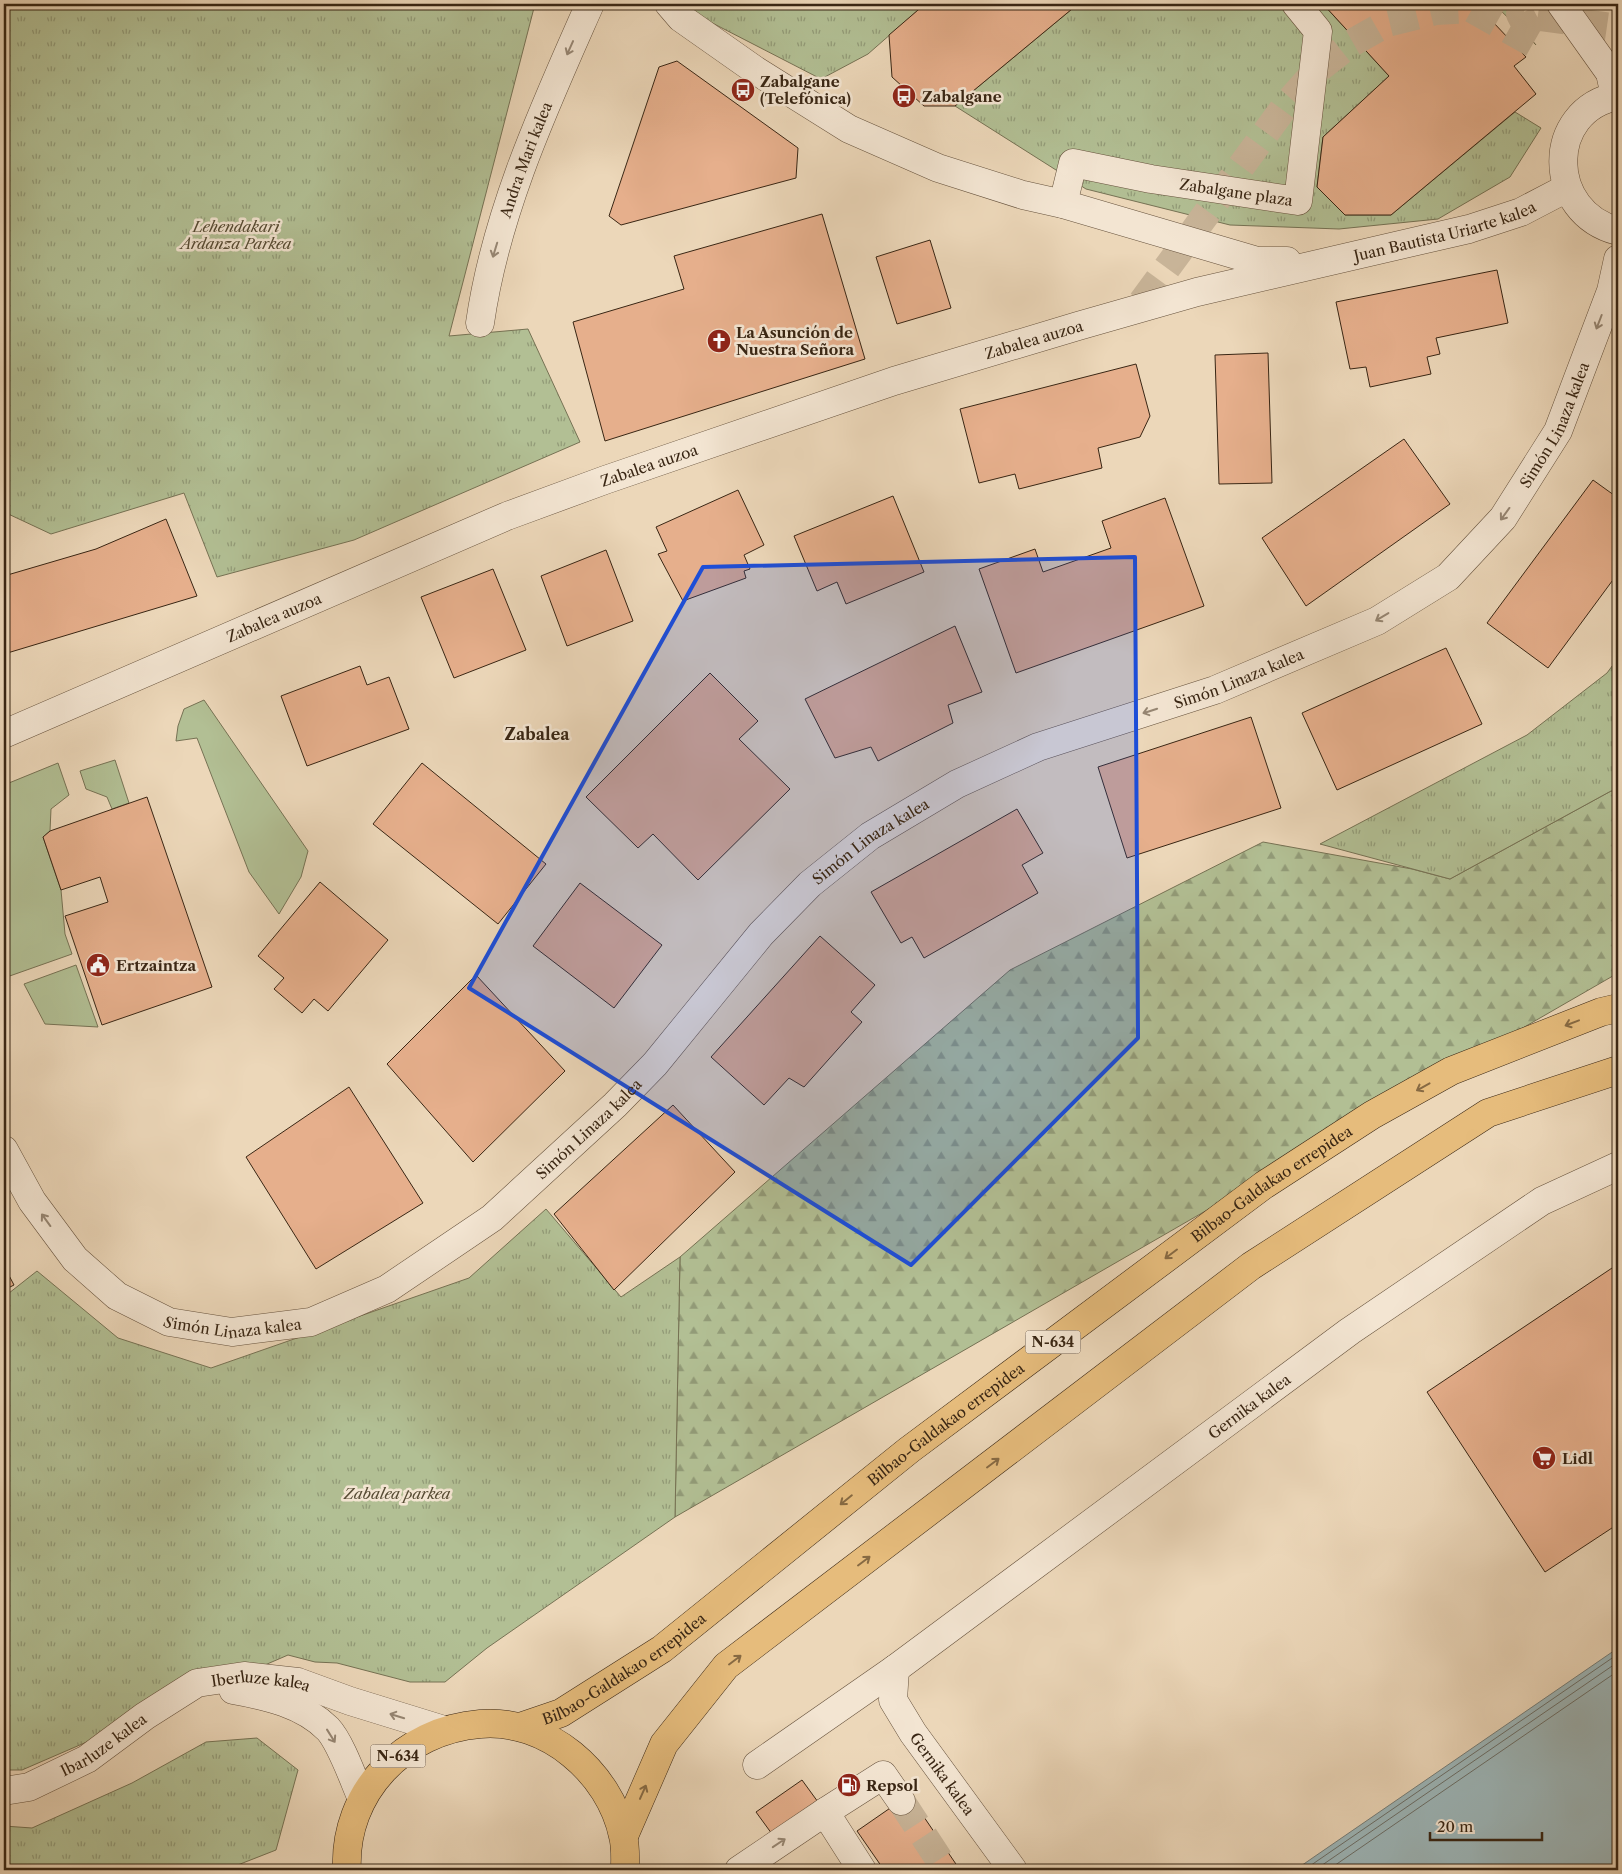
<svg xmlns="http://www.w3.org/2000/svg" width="1622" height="1874" viewBox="0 0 1622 1874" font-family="'Libre Caslon Text',serif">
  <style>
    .grass { fill: #b2bf94; stroke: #767254 }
    .forest { fill: url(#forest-firs); stroke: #767254 }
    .park { fill: url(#park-tufts); stroke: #767254 }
    .water { fill: #9db7ba; stroke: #757d78 }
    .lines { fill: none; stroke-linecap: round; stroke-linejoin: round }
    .shore { stroke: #6b6e67; stroke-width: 1 }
    .building { fill: #e6af8c; stroke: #392614 }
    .minor-tunnel { stroke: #c8b498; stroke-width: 28; stroke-dasharray: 28 14; stroke-linecap: butt }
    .minor-casing { stroke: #66523d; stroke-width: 29 }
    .highway-casing { stroke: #392614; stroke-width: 29 }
    .minor { stroke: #f3e5d2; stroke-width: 28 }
    .highway { stroke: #e6bc7c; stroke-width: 28 }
    .oneway { stroke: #968673 }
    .oneway2 { stroke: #876a43 }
    .marked { fill: #1d4ed8; fill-opacity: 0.2; stroke: #1d4ed8; stroke-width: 4; stroke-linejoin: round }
    .labels { text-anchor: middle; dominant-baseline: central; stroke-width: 5; stroke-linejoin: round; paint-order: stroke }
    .shield { fill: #f3e5d2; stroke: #715f4d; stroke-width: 1 }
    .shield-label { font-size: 14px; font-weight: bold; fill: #392614 }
    .poi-label { font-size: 15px; font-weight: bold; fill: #392614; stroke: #f3e5d2; text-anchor: start }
    .street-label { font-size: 15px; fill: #392614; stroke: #f3e5d2 }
    .park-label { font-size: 15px; font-style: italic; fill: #574c34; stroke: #f3e5d2 }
    .neighbourhood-label { font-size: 16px; font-weight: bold; fill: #392614; stroke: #f3e5d2 }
  </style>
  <defs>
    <pattern id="forest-firs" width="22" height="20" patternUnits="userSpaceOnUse" patternTransform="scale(1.25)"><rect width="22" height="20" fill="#b2bf94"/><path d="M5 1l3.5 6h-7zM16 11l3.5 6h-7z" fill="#929b78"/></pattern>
    <pattern id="park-tufts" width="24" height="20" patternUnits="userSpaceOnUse" patternTransform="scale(1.25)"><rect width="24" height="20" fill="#b2bf94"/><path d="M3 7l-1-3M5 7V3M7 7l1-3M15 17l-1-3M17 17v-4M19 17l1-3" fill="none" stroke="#929b78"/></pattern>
  </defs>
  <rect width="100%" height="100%" fill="#ecd7b9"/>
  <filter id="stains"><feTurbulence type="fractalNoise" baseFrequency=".004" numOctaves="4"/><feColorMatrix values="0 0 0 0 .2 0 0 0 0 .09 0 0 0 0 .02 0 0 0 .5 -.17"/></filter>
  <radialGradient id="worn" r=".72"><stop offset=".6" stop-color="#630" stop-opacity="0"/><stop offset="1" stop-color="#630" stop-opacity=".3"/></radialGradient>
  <g class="grass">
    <path d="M 204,700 L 308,851 L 301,877 L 279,914 L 249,872 L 197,738 L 176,741 L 178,726 L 184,709 Z"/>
    <path d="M 115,760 L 129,803 L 112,809 L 107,797 L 86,789 L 80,771 Z"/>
    <path d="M 58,763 L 69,795 L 51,809 L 50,831 L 43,837 L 61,890 L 65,934 L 72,954 L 4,978 L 4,785 Z"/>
    <path d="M 76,965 L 98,1027 L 45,1024 L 24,984 Z"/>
  </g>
  <path class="forest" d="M 1618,790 L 1618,973 L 675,1517 L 680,1257 L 1010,970 L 1263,842 L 1412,869 L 1450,879 L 1611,791 Z"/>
  <g class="park">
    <path d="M 4,4 L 535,4 L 449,336 L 528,329 L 580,442 L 354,540 L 217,577 L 184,493 L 51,534 L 4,512 Z"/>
    <path d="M 685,4 L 925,4 L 868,54 L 821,79 L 687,10 Z"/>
    <path d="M 1078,4 L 1323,4 L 1389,76 L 1323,137 L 1317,187 L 1345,215 L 1391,215 L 1515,112 L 1541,128 L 1510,177 L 1438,219 L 1339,229 L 1230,225 L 1086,189 L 955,106 Z"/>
    <path d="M 1494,4 L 1502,4 L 1536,45 Z"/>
    <path d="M 1618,658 L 1618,790 L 1611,791 L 1450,879 L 1320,844 L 1527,735 L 1607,673 Z"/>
    <path d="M 546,1209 L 621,1297 L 680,1257 L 675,1517 L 487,1648 L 445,1682 L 410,1682 L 337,1663 L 315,1662 L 288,1655 L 22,1770 L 4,1770 L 4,1297 L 37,1271 L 118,1338 L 211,1368 L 469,1278 Z"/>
    <path d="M 257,1738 L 298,1770 L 276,1850 L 225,1870 L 4,1870 L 4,1826 L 32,1828 L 132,1783 L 206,1742 Z"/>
  </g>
  <path class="water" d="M 1618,1648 L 1618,1870 L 1295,1870 Z"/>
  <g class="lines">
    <g class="shore">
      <path d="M 1304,1870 L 1618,1654"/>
      <path d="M 1315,1870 L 1618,1662"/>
      <path d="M 1328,1870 L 1618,1671"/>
    </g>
  </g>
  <g class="building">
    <path d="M 925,4 L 1078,4 L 955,106 L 924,106 L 892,77 L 889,35 Z"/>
    <path d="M 1323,4 L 1476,4 L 1526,57 L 1514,66 L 1536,94 L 1391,215 L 1345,215 L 1317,187 L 1323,137 L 1389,76 Z"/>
    <path d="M 677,61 L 798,148 L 796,178 L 621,225 L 609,216 L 659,67 Z"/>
    <path d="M 822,214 L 865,359 L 605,441 L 573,322 L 684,289 L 674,256 Z"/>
    <path d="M 930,240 L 951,308 L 897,324 L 876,257 Z"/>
    <path d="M 1497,270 L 1508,323 L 1436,338 L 1440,354 L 1427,357 L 1431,374 L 1370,387 L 1366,367 L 1350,369 L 1336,302 Z"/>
    <path d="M 1268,353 L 1272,483 L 1219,484 L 1215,355 Z"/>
    <path d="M 1136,364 L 1150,416 L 1140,437 L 1098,448 L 1102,468 L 1019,489 L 1015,474 L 979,483 L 960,409 Z"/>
    <path d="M 1404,439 L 1450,504 L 1306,606 L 1262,538 Z"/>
    <path d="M 1593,480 L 1618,498 L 1618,573 L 1548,668 L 1487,623 Z"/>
    <path d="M 738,490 L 764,545 L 744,555 L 750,569 L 744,571 L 746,578 L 683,601 L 658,554 L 667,551 L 656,527 Z"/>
    <path d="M 893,496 L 924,572 L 846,604 L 837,582 L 817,591 L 794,536 Z"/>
    <path d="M 1165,498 L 1204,606 L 1016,673 L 979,569 L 1035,549 L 1043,572 L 1111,548 L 1102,521 Z"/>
    <path d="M 166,519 L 197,596 L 4,654 L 4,576 L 96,549 Z"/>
    <path d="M 606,550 L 633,621 L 567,646 L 541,576 Z"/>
    <path d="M 493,569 L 526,650 L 454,678 L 421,597 Z"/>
    <path d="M 955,626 L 982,692 L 948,705 L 953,723 L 878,761 L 871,747 L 835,758 L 805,699 Z"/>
    <path d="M 1446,648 L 1482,724 L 1337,790 L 1302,713 Z"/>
    <path d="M 360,666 L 367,685 L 389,677 L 409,729 L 307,766 L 281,696 Z"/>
    <path d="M 710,673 L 758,721 L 739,739 L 790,789 L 698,880 L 653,834 L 638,848 L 586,797 Z"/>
    <path d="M 1251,717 L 1281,808 L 1127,858 L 1098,767 Z"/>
    <path d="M 422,763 L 546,864 L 498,924 L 373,824 Z"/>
    <path d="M 147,797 L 212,987 L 102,1025 L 65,916 L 108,902 L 100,877 L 61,890 L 43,837 L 50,831 Z"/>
    <path d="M 1017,809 L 1043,853 L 1022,865 L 1038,893 L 924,958 L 912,937 L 901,943 L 871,892 Z"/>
    <path d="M 320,882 L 388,940 L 328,1011 L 314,999 L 302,1013 L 274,989 L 284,978 L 258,956 Z"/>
    <path d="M 580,883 L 662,945 L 614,1008 L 533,946 Z"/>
    <path d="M 820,936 L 875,985 L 851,1012 L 862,1022 L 804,1087 L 789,1078 L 764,1105 L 711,1057 Z"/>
    <path d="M 476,975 L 565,1071 L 473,1162 L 387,1064 Z"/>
    <path d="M 349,1087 L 423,1203 L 316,1269 L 246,1157 Z"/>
    <path d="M 673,1105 L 735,1172 L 614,1290 L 554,1214 Z"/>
    <path d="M 1618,1264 L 1618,1524 L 1545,1572 L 1427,1392 Z"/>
    <path d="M 4,1266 L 14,1285 L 4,1290 Z"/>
    <path d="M 802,1780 L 818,1802 L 772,1834 L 756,1812 Z"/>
    <path d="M 909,1795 L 960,1870 L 884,1870 L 857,1831 Z"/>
  </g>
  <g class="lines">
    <g class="minor-tunnel">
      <path d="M 1142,302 L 1286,105 L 1317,70 L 1350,44 L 1387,23 L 1436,11 L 1472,9 L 1536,45 L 1520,14 L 1618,28"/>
      <path d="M 901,1801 L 946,1870"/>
    </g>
    <g class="minor-casing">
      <g id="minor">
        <path d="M 669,4 L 681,18 L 755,70 L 849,129 L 938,168 L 1023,195 L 1063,204 L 1257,261 L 1287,261"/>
        <path d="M 1561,4 L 1610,73 L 1615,96"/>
        <path d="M 1618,96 C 1544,110 1546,213 1618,231"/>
        <path id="s1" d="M 1063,204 L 1073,163 L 1151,179 L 1298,201 L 1318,31 L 1296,4"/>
        <path id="s2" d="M 480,323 C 496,211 545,106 590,4"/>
        <path id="s3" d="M 4,734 L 507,516 L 605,480 L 894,381 L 1078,326 L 1197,292 L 1469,229 L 1521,212 L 1567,188"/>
        <path id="s4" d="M 4,1150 L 32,1201 L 75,1259 L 117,1296 L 169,1322 L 232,1332 L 311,1322 L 387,1289 L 492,1218 L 615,1105 L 655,1064 L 761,934 L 810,884 L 870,836 L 957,784 L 1038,747 L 1215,690 L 1377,621 L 1448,577 L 1503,518 L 1558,431 L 1611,291 L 1618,259"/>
        <path id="s5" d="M 895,1669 L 893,1700 L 913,1733 L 1013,1870"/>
        <path d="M 233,1690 C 267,1696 303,1704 328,1729 C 341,1743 354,1781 362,1799"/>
        <path id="s6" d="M 757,1765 L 895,1669 L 1350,1331 L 1542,1201 L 1618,1166"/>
        <path id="s7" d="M 4,1791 L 29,1787 L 87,1759 L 145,1716 L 197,1683 L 244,1676 L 298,1682 L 350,1701 L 444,1730"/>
        <path d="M 825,1812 L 883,1775 L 901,1801"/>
        <path d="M 739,1870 L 825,1812 L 862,1870"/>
      </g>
    </g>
    <g class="highway-casing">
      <g id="highway">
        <path id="s8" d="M 520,1727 L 561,1713 L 662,1649 L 909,1450 L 1264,1185 L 1372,1115 L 1451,1071 L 1601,1012 L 1618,1008"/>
        <path d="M 624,1836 L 664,1744 L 726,1666 L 1251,1266 L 1488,1113 L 1618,1070"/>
        <path d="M 347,1870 C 343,1792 404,1730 480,1724 C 547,1718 610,1773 623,1836 C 626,1847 625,1859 625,1870"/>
      </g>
    </g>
    <use href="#minor" class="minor"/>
    <use href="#highway" class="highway"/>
  </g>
  <defs><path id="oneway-shaft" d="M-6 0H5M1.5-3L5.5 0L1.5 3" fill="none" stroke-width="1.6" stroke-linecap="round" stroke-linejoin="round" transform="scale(1.25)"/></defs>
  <g class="oneway">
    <use href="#oneway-shaft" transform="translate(570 48) rotate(114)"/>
    <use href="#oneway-shaft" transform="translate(495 250) rotate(107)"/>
    <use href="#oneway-shaft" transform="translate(1599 322) rotate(111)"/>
    <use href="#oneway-shaft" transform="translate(1505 514) rotate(126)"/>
    <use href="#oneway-shaft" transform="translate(1382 617) rotate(149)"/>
    <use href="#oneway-shaft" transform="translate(1150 711) rotate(162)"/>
    <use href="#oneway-shaft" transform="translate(46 1220) rotate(-126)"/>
    <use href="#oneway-shaft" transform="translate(397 1716) rotate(-163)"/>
    <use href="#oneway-shaft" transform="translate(331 1736) rotate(58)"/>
    <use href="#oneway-shaft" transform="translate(779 1843) rotate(-34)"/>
  </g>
  <g class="oneway2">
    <use href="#oneway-shaft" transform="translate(1572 1023) rotate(159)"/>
    <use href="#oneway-shaft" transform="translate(1423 1087) rotate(151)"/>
    <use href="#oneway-shaft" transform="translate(1171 1254) rotate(143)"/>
    <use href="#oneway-shaft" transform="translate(993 1463) rotate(-37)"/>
    <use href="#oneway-shaft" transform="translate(846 1500) rotate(141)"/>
    <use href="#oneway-shaft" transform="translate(864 1561) rotate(-37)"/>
    <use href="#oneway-shaft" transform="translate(735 1660) rotate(-37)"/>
    <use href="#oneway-shaft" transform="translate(643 1792) rotate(-66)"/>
  </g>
  <path class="marked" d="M 1135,557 L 1138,1038 L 911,1265 L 469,988 L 703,567 Z"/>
  <defs>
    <g id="bus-disc" transform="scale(1.25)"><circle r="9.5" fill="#8f2418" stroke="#f3e5d2"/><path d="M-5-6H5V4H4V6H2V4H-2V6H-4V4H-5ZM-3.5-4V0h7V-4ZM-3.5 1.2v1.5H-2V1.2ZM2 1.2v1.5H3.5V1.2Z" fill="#fff"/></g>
    <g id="church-disc" transform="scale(1.25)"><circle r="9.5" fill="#8f2418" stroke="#f3e5d2"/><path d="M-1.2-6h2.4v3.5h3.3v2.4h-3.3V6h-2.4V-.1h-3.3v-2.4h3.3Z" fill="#fff"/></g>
    <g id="civic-disc" transform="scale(1.25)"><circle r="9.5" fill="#8f2418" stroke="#f3e5d2"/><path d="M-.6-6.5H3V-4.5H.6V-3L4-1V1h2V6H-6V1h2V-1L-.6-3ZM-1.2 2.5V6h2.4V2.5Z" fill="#fff"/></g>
    <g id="supermarket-disc" transform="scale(1.25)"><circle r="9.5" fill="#8f2418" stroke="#f3e5d2"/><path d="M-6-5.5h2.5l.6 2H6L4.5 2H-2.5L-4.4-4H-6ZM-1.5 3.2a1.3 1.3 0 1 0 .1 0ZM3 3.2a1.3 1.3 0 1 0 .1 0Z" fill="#fff"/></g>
    <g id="fuel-disc" transform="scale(1.25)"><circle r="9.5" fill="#8f2418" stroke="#f3e5d2"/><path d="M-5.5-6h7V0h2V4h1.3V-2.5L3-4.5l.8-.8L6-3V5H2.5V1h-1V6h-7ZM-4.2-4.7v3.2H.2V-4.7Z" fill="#fff"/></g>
  </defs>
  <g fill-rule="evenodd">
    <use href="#bus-disc" x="743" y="90"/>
    <use href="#bus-disc" x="904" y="96"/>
    <use href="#church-disc" x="719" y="341"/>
    <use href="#civic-disc" x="98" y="965"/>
    <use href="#supermarket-disc" x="1544" y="1458"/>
    <use href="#fuel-disc" x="849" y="1785"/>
  </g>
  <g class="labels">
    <g class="shield">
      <rect x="1025.5" y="1330.5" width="55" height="23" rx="4"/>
      <rect x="370.5" y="1744.5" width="55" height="23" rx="4"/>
    </g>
    <g class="shield-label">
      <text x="1053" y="1342">N-634</text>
      <text x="398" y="1756">N-634</text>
    </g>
    <g class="poi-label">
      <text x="760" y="81">Zabalgane<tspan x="760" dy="17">(Telefónica)</tspan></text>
      <text x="922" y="96">Zabalgane</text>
      <text x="736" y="332">La Asunción de<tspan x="736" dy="17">Nuestra Señora</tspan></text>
      <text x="116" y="965">Ertzaintza</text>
      <text x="1562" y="1458">Lidl</text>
      <text x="866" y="1785">Repsol</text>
    </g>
    <g class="street-label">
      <text stroke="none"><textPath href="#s2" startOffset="170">Andra Mari kalea</textPath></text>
      <text stroke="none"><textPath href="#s1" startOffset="208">Zabalgane plaza</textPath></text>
      <text stroke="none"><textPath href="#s3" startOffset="1529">Juan Bautista Uriarte kalea</textPath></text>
      <text stroke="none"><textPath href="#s3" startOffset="1104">Zabalea auzoa</textPath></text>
      <text stroke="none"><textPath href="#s4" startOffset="1960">Simón Linaza kalea</textPath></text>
      <text stroke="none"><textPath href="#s3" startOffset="699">Zabalea auzoa</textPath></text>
      <text stroke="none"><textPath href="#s3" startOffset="294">Zabalea auzoa</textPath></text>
      <text stroke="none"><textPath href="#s4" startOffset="1539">Simón Linaza kalea</textPath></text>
      <text stroke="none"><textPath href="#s4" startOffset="1134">Simón Linaza kalea</textPath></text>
      <text stroke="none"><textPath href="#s4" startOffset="729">Simón Linaza kalea</textPath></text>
      <text stroke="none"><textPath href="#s8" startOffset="930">Bilbao-Galdakao errepidea</textPath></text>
      <text stroke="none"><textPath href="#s4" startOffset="309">Simón Linaza kalea</textPath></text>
      <text stroke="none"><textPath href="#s6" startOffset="609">Gernika kalea</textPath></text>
      <text stroke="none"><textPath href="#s8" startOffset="525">Bilbao-Galdakao errepidea</textPath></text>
      <text stroke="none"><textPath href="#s8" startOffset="120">Bilbao-Galdakao errepidea</textPath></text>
      <text stroke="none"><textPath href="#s7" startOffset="288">Iberluze kalea</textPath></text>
      <text stroke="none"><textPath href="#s7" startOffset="111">Ibarluze kalea</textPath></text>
      <text stroke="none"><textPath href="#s5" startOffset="120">Gernika kalea</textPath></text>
    </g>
    <g class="park-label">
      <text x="236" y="226">Lehendakari<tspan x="236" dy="17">Ardanza Parkea</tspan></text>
      <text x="397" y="1493">Zabalea parkea</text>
    </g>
    <g class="neighbourhood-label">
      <text x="537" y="734">Zabalea</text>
    </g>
  </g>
  <rect width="1622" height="1874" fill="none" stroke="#ecd7b9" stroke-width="20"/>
  <rect x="5" y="5" width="1612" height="1864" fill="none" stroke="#392614" stroke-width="2.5"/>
  <rect x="10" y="10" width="1602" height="1854" fill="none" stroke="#392614"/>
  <path d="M1430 1832v8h112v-8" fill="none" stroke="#392614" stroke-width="2.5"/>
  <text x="1437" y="1832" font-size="15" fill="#392614" stroke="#f3e5d2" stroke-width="4" paint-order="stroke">20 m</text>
  <rect width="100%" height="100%" filter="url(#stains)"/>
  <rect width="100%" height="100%" fill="url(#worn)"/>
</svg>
